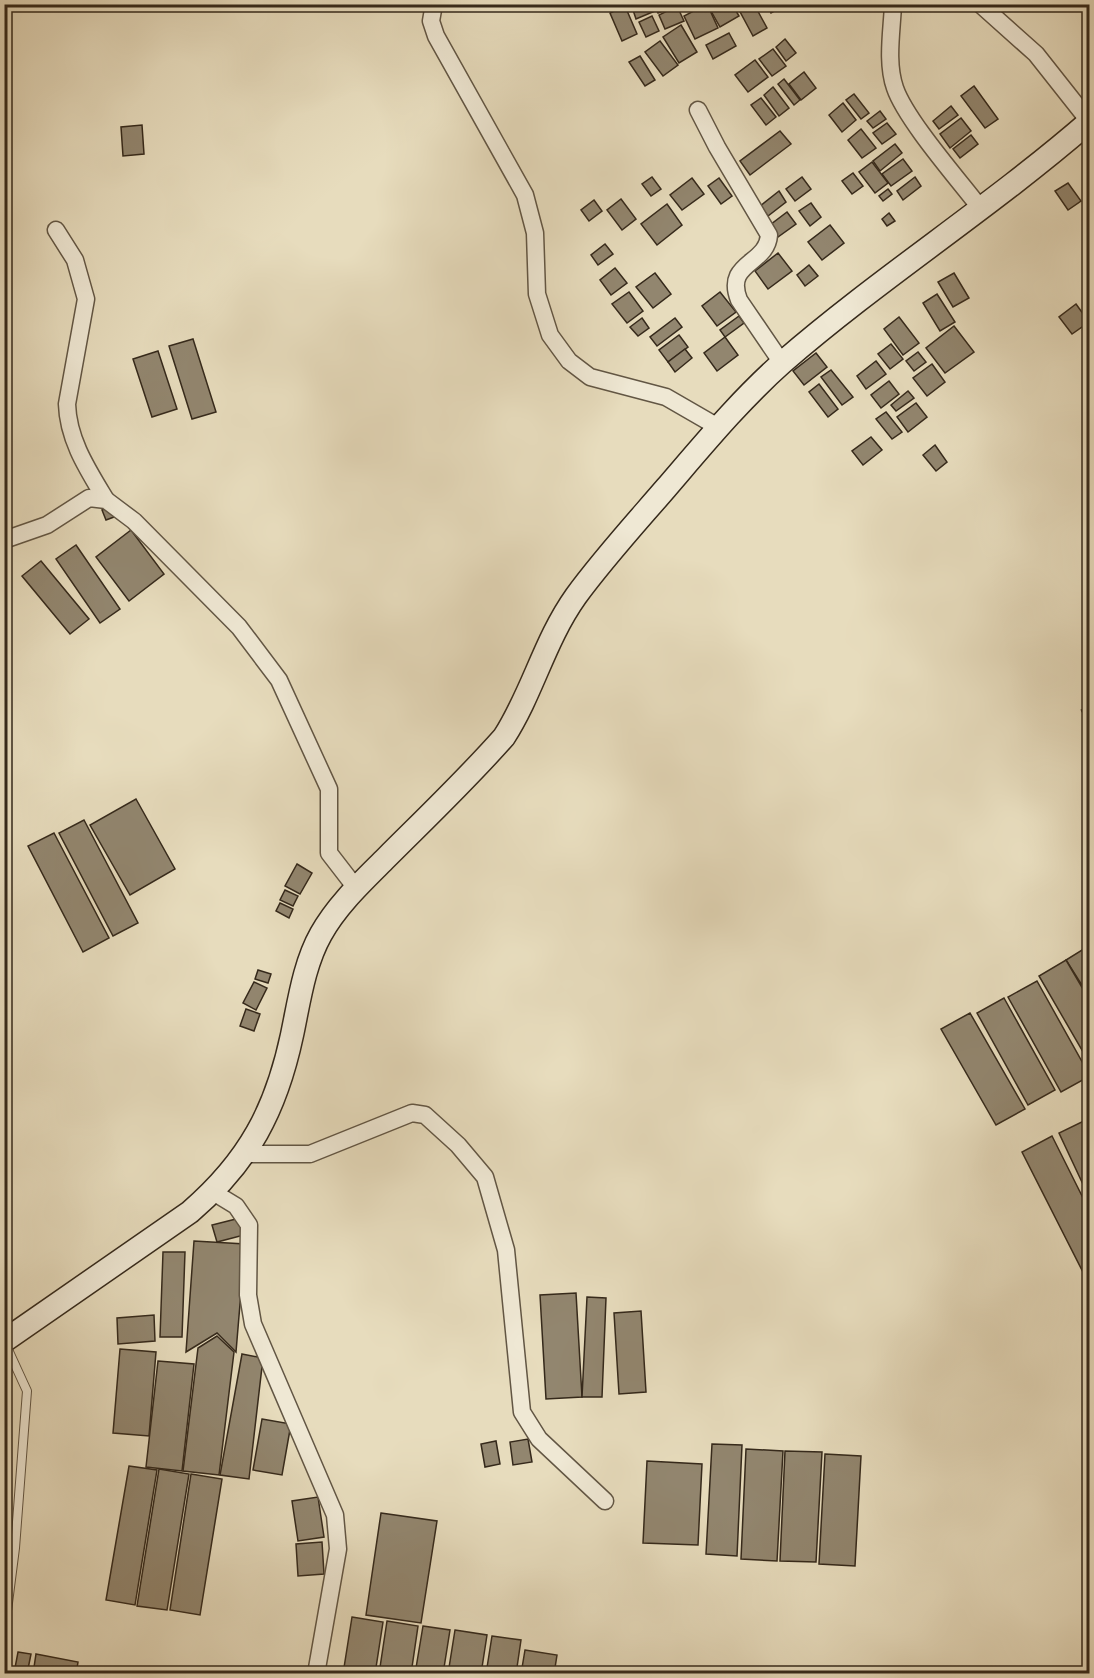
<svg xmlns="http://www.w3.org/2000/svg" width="1094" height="1678" viewBox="0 0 1094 1678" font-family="'Gentium Book Plus',serif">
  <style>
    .building { fill: #92866f; stroke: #35291b; stroke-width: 1.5 }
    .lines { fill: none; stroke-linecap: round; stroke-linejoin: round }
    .lane-casing { stroke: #625644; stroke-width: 10 }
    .street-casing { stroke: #625644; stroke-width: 19 }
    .secondary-casing { stroke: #35291b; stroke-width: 25 }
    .path { stroke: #35291b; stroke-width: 3; stroke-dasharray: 1.5 3; stroke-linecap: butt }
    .lane { stroke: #efe8d4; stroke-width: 8 }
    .street { stroke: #efe8d4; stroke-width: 16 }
    .secondary { stroke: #efe8d4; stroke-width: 22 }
  </style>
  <rect width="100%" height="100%" fill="#e7dcbd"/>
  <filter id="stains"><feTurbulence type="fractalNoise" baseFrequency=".00333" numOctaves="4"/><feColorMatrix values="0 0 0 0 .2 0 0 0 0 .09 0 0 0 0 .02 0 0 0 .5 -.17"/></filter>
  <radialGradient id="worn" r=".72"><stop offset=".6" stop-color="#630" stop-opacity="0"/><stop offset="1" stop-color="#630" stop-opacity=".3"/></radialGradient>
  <g class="building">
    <path d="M 631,4 L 653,4 L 655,11 L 636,19 Z"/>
    <path d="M 654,4 L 676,4 L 677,6 L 658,13 Z"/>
    <path d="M 707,4 L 718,28 L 695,39 L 684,16 Z"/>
    <path d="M 707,4 L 732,4 L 739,16 L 720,27 Z"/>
    <path d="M 745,4 L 754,4 L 767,28 L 753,36 L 738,8 Z"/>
    <path d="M 767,4 L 780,4 L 782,7 L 771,13 Z"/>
    <path d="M 625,6 L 637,34 L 622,41 L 610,13 Z"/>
    <path d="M 677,6 L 684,21 L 665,29 L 659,15 Z"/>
    <path d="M 652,16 L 659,31 L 646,37 L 639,22 Z"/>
    <path d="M 681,25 L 697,52 L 679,63 L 663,37 Z"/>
    <path d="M 729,33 L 736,46 L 713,59 L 706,45 Z"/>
    <path d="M 785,39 L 796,53 L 786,61 L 776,47 Z"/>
    <path d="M 660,41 L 678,65 L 663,76 L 645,52 Z"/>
    <path d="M 773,49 L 786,66 L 772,76 L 759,59 Z"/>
    <path d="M 640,56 L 655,80 L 645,86 L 629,62 Z"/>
    <path d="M 755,60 L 768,77 L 748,92 L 735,75 Z"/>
    <path d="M 804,72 L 816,88 L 801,100 L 789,84 Z"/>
    <path d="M 784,79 L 800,100 L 794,105 L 778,84 Z"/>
    <path d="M 974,86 L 998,119 L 985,128 L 961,96 Z"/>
    <path d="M 773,87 L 789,108 L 779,116 L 764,95 Z"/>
    <path d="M 854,94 L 869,113 L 861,119 L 846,100 Z"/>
    <path d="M 761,98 L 776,117 L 766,125 L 751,105 Z"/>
    <path d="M 843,103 L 856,120 L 842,132 L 829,115 Z"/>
    <path d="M 951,106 L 958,115 L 939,129 L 933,121 Z"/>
    <path d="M 880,111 L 886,119 L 873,128 L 867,121 Z"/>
    <path d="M 961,118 L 971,131 L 950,148 L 940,134 Z"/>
    <path d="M 887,123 L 896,134 L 882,144 L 873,133 Z"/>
    <path d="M 142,125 L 144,154 L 123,156 L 121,127 Z"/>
    <path d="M 861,129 L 876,148 L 862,158 L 848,140 Z"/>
    <path d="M 780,131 L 791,144 L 750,175 L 740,161 Z"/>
    <path d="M 971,135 L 978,144 L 960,158 L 953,149 Z"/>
    <path d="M 895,144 L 902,153 L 880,171 L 873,161 Z"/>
    <path d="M 903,159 L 912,171 L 891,186 L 882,174 Z"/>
    <path d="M 872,162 L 888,183 L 875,193 L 859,172 Z"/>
    <path d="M 853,173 L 863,186 L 852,194 L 842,181 Z"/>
    <path d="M 652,177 L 661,189 L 651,196 L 642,184 Z"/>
    <path d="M 802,177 L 811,189 L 795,201 L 786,189 Z"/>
    <path d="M 915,177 L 921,186 L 903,200 L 897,191 Z"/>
    <path d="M 692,178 L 704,194 L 682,210 L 670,195 Z"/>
    <path d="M 719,178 L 732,196 L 721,204 L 708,186 Z"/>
    <path d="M 1068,183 L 1081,201 L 1068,210 L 1055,191 Z"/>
    <path d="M 888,189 L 892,194 L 883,201 L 879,196 Z"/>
    <path d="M 779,191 L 786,202 L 768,216 L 760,206 Z"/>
    <path d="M 621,199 L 636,219 L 622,230 L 607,210 Z"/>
    <path d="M 594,200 L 602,211 L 589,221 L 581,210 Z"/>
    <path d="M 811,203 L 821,217 L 810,226 L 799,211 Z"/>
    <path d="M 667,204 L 682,225 L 657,245 L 641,224 Z"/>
    <path d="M 787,212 L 796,224 L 778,237 L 770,225 Z"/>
    <path d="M 889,213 L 895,221 L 887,226 L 882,219 Z"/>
    <path d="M 830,225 L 844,243 L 822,260 L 808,242 Z"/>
    <path d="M 605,244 L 613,254 L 598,265 L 591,255 Z"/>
    <path d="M 778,253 L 792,271 L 768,289 L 755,271 Z"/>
    <path d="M 809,265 L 818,276 L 805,286 L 797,275 Z"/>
    <path d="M 615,268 L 627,283 L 611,295 L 600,280 Z"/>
    <path d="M 655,273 L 671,294 L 653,308 L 636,287 Z"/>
    <path d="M 954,273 L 969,298 L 953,307 L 938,282 Z"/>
    <path d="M 629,292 L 643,311 L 627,323 L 612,304 Z"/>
    <path d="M 720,292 L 736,312 L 717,326 L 702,306 Z"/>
    <path d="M 937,294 L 955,322 L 940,331 L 923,303 Z"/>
    <path d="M 1076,304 L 1089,322 L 1072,334 L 1059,317 Z"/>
    <path d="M 739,316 L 744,323 L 725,337 L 720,330 Z"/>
    <path d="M 899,317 L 919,343 L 903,355 L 884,329 Z"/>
    <path d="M 642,318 L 649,328 L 638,336 L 630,327 Z"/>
    <path d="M 675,318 L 682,327 L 657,346 L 650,337 Z"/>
    <path d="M 954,326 L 974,352 L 945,373 L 926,348 Z"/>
    <path d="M 679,335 L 688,347 L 668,362 L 659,350 Z"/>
    <path d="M 725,337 L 738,355 L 717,371 L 704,353 Z"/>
    <path d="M 193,339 L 216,412 L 192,419 L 169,346 Z"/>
    <path d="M 891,344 L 903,359 L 890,369 L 878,354 Z"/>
    <path d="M 685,349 L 692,358 L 675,372 L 668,362 Z"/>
    <path d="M 158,351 L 177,409 L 152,417 L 133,359 Z"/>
    <path d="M 918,352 L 926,362 L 914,371 L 906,361 Z"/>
    <path d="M 816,353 L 827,367 L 804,385 L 793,371 Z"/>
    <path d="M 876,361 L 886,374 L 866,389 L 857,376 Z"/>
    <path d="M 932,364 L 945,382 L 927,396 L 913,378 Z"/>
    <path d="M 831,370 L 853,397 L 842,405 L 821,377 Z"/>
    <path d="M 889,381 L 899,394 L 881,408 L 871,395 Z"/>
    <path d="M 819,384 L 838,409 L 828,417 L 809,392 Z"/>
    <path d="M 908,391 L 914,398 L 896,411 L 891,405 Z"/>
    <path d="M 916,403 L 927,417 L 908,432 L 897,417 Z"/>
    <path d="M 886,412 L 902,432 L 892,439 L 876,419 Z"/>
    <path d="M 871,437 L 882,450 L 863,465 L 852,451 Z"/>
    <path d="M 935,445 L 947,462 L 936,471 L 923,455 Z"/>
    <path d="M 110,507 L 114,517 L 106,520 L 102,510 Z"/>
    <path d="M 131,530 L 164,574 L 129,601 L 96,557 Z"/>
    <path d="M 76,545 L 120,609 L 100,623 L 56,559 Z"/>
    <path d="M 41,561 L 89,619 L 70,634 L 22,576 Z"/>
    <path d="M 136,799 L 175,869 L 130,895 L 90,825 Z"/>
    <path d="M 84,820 L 138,923 L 113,936 L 59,833 Z"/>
    <path d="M 54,833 L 109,938 L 83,952 L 28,846 Z"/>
    <path d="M 297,864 L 312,873 L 300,894 L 285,886 Z"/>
    <path d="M 285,890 L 298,896 L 293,906 L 280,900 Z"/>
    <path d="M 280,903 L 293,909 L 289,918 L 276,911 Z"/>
    <path d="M 1090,945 L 1090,998 L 1066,960 Z"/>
    <path d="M 1066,960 L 1090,1001 L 1090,1064 L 1039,976 Z"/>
    <path d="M 258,970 L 271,974 L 268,983 L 255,979 Z"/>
    <path d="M 1037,981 L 1090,1076 L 1061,1092 L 1008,997 Z"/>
    <path d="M 254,982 L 267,988 L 256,1010 L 243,1003 Z"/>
    <path d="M 1004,998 L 1055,1090 L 1028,1105 L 977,1013 Z"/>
    <path d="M 246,1009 L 260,1014 L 254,1031 L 240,1026 Z"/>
    <path d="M 970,1013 L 1025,1109 L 996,1125 L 941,1029 Z"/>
    <path d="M 1090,1118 L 1090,1195 L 1088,1195 L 1059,1133 Z"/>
    <path d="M 1052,1136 L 1090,1212 L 1090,1286 L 1022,1152 Z"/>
    <path d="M 240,1218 L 244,1235 L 217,1242 L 212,1225 Z"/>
    <path d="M 194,1241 L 245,1244 L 236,1352 L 217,1333 L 186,1352 Z"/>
    <path d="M 163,1252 L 185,1252 L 182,1337 L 160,1337 Z"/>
    <path d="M 576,1293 L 582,1397 L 546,1399 L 540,1295 Z"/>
    <path d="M 587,1297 L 606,1298 L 602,1397 L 582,1397 Z"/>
    <path d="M 641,1311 L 646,1392 L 619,1394 L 614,1313 Z"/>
    <path d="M 154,1315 L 155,1341 L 118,1344 L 117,1318 Z"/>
    <path d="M 217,1336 L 234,1352 L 219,1475 L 183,1471 L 198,1348 Z"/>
    <path d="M 120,1349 L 156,1352 L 149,1436 L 113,1433 Z"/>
    <path d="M 242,1354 L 263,1358 L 249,1479 L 220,1475 Z"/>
    <path d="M 158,1361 L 194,1364 L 182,1471 L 146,1467 Z"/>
    <path d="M 262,1419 L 291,1424 L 282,1475 L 253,1470 Z"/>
    <path d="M 528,1439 L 532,1462 L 513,1465 L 510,1442 Z"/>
    <path d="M 496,1441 L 500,1464 L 485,1467 L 481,1444 Z"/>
    <path d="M 712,1444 L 742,1445 L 737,1556 L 706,1554 Z"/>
    <path d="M 746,1449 L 783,1451 L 777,1561 L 741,1559 Z"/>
    <path d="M 785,1451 L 822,1452 L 816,1562 L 780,1561 Z"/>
    <path d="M 825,1454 L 861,1456 L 855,1566 L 819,1564 Z"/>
    <path d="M 647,1461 L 702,1464 L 698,1545 L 643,1543 Z"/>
    <path d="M 129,1466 L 157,1470 L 135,1605 L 106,1600 Z"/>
    <path d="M 159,1469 L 189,1474 L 167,1610 L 137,1606 Z"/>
    <path d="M 191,1474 L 222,1479 L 200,1615 L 170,1610 Z"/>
    <path d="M 318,1497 L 324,1537 L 298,1541 L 292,1501 Z"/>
    <path d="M 381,1513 L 437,1521 L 421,1623 L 366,1615 Z"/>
    <path d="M 322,1542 L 324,1574 L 298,1576 L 296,1544 Z"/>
    <path d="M 352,1617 L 383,1622 L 375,1674 L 343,1674 Z"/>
    <path d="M 387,1621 L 418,1626 L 411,1674 L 379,1674 Z"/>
    <path d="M 423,1626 L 450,1630 L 443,1674 L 415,1674 Z"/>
    <path d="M 455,1630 L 487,1635 L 481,1674 L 448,1674 Z"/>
    <path d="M 492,1636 L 521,1640 L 516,1674 L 486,1674 Z"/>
    <path d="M 525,1650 L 557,1655 L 554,1674 L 521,1674 Z"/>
    <path d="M 18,1652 L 31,1654 L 27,1674 L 14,1673 Z"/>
    <path d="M 36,1654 L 78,1662 L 76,1674 L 33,1674 Z"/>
  </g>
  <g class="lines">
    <g class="lane-casing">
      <path id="lane" d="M 4,1634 L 15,1548 L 27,1391 L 5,1343"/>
    </g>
    <g class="street-casing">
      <g id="street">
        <path d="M 434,4 L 431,21 L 436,36 L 525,195 L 535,233 L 537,294 L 550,335 L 569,361 L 590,377 L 666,397 L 718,427"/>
        <path d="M 893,4 C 892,31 886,62 895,88 C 906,120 958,179 981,209"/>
        <path d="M 980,4 L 1036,54 L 1089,121"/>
        <path d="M 698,110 L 717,147 L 769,235 C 767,265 724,262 739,300 L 782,363"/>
        <path d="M 56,230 L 75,260 L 86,299 L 67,404 C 68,440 88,470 106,500"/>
        <path d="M 4,540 L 47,525 L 89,498 L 106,500 L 134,521 L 239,627 L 279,680 L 329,789 L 329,853 L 356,888"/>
        <path d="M 245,1154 L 310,1154 L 412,1113 L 425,1115 L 458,1145 L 485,1177 L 506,1250 L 522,1412 L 539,1439 L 605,1501"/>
        <path d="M 213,1192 L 236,1206 L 249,1225 L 248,1295 L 253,1324 L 335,1515 L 338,1549 L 316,1674"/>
      </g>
    </g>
    <g class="secondary-casing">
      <path id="secondary" d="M 4,1341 L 190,1212 C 249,1161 276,1110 292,1035 C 299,1002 304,964 321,934 C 337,905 363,881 386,858 C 426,818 467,779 504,737 C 533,692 544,641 576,596 C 603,559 635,524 666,488 C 703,445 740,400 783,362 C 881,277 991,207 1090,121"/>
    </g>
    <path class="path" d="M 1081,711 L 1090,708"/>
    <use href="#lane" class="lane"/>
    <use href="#street" class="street"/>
    <use href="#secondary" class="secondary"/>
  </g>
  <rect width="1094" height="1678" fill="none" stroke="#e7dcbd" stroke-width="24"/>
  <rect x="6" y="6" width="1082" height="1666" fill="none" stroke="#35291b" stroke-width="3"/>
  <rect x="12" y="12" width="1070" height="1654" fill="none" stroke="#35291b" stroke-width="1.5"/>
  <rect width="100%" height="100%" filter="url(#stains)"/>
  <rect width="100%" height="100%" fill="url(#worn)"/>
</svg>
